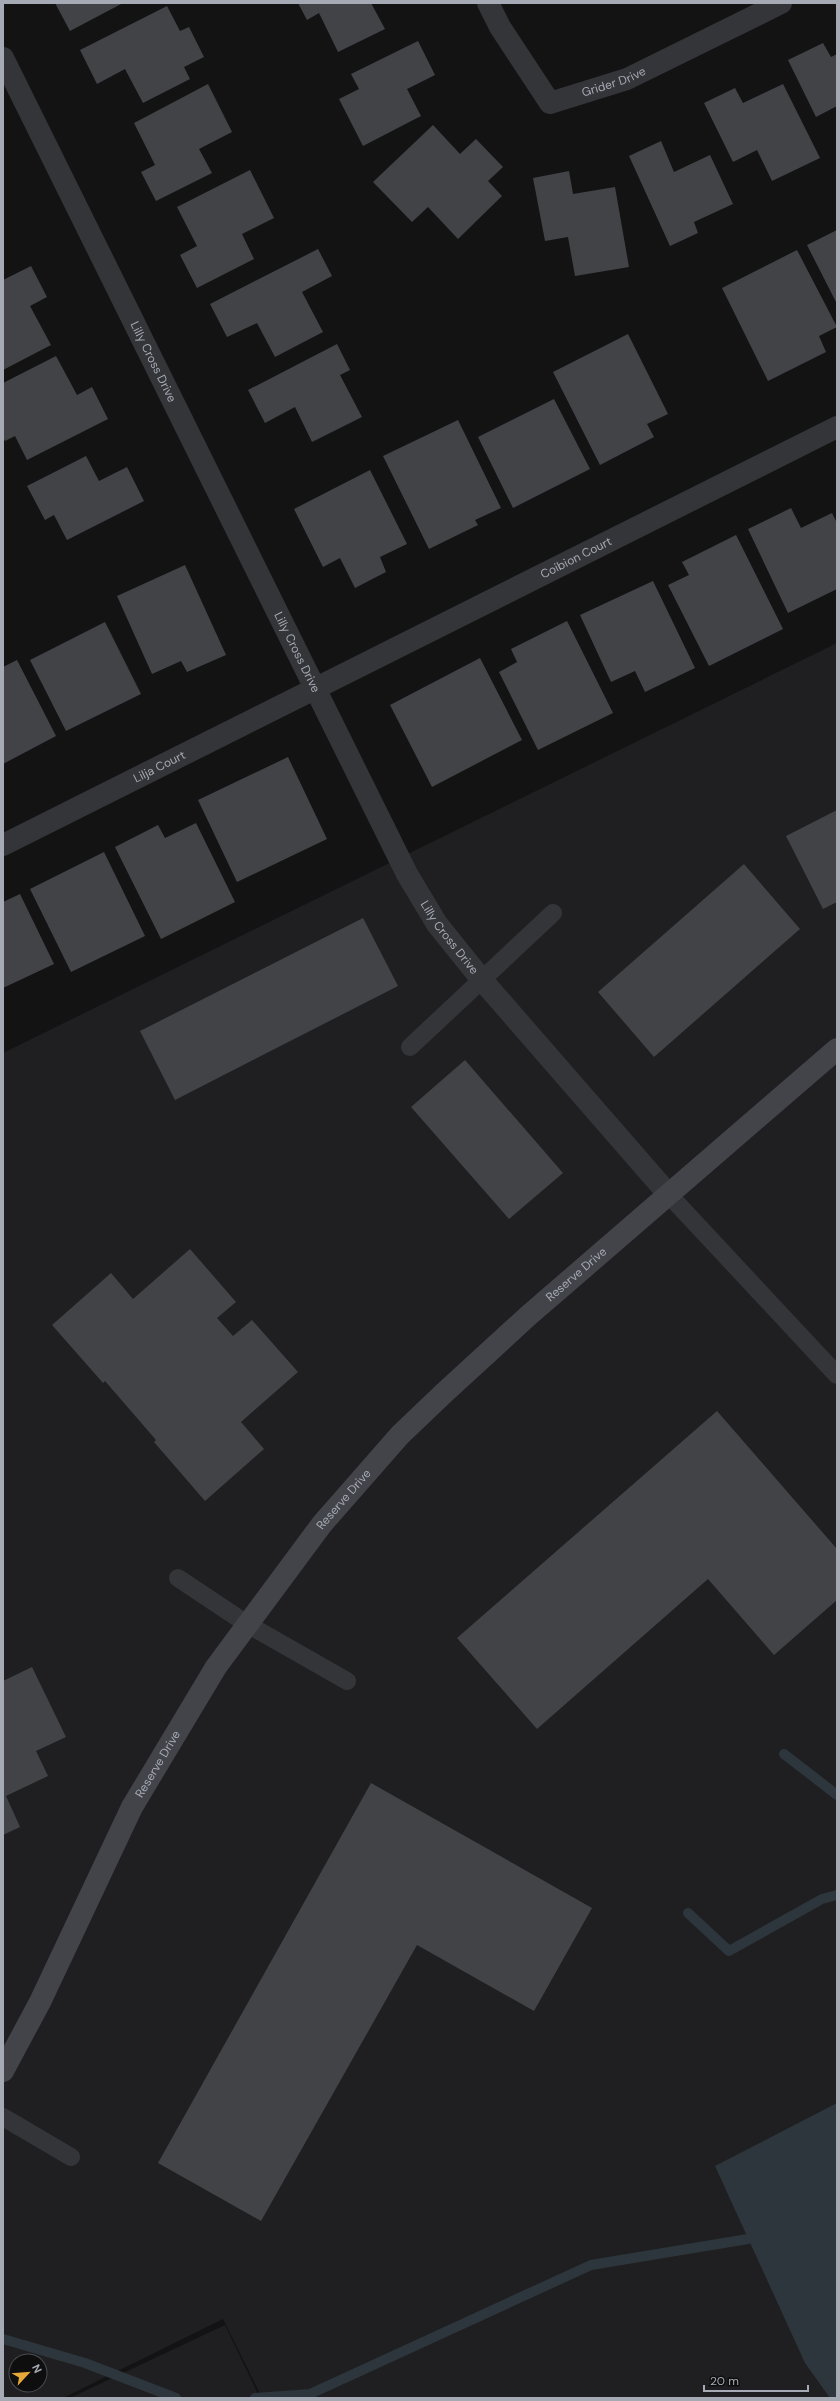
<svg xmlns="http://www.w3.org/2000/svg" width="840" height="2401" viewBox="0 0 840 2401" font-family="'DM Sans',sans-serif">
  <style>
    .built { fill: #1f1f21; fill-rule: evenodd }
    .water { fill: #2d363c }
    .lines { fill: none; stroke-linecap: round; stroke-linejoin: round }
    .stream { stroke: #2d363c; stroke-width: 10 }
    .building { fill: #424347 }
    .lane { stroke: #343539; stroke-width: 18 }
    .street { stroke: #343539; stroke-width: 22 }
    .secondary { stroke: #424449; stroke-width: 22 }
    .labels { text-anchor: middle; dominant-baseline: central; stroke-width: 4; stroke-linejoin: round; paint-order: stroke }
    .street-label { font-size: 12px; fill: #a5aab4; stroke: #0e0e0f }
  </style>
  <rect width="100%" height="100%" fill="#131314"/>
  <g class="built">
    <path d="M 837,643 L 837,2398 L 262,2398 L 223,2319 L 63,2398 L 3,2398 L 3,1053 ZM 16,2361 L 40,2361 L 40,2385 L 16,2385 Z"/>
    <path d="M 225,2325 L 260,2398 L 70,2398 Z"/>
  </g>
  <path class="water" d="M 837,2103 L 837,2398 L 830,2398 L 805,2363 L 715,2166 Z"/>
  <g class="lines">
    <g class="stream">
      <path d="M 784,1754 L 837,1795"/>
      <path d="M 688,1913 L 729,1951 L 822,1899 L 837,1895"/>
      <path d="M 3,2339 L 85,2363 L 176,2398"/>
      <path d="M 255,2398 L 310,2394 L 591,2265 L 748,2239"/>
    </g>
  </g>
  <g class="building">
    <path d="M 55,3 L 123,3 L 70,31 Z"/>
    <path d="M 298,3 L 371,3 L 385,29 L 338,52 L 319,13 L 307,20 Z"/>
    <path d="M 167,6 L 180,31 L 189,27 L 204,57 L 184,67 L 190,79 L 143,103 L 125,69 L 97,84 L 80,50 Z"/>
    <path d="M 418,41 L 435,75 L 407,89 L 421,116 L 363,146 L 339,99 L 359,89 L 351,74 Z"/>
    <path d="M 823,43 L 831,57 L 837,54 L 837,106 L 816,117 L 788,60 Z"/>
    <path d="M 208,84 L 232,132 L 199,149 L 212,173 L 156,201 L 141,172 L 155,165 L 134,123 Z"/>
    <path d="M 783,84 L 820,158 L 772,181 L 757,150 L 733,162 L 704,103 L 735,88 L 743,103 Z"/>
    <path d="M 433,125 L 460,154 L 476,139 L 503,167 L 488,181 L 502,196 L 458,239 L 428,207 L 412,222 L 373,182 Z"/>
    <path d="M 661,141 L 674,172 L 710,155 L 733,204 L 694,222 L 698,233 L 670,246 L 629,156 Z"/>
    <path d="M 250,170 L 274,218 L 242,234 L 254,259 L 197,288 L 180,255 L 197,246 L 177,207 Z"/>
    <path d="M 569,171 L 573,194 L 615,187 L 629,267 L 575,276 L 568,237 L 545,241 L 533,178 Z"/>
    <path d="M 837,230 L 837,304 L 807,245 Z"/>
    <path d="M 318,249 L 332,276 L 302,292 L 323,332 L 275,357 L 257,323 L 227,337 L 210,304 Z"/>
    <path d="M 797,250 L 837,327 L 819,336 L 826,352 L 768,381 L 722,288 Z"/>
    <path d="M 31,266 L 47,297 L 30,306 L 51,345 L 3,370 L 3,280 Z"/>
    <path d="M 628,334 L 668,414 L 647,424 L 654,437 L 600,465 L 553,372 Z"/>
    <path d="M 337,344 L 350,370 L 340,375 L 362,417 L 312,442 L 295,407 L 265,423 L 248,390 Z"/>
    <path d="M 56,356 L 77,395 L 92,387 L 108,419 L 27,460 L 15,436 L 5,441 L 3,438 L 3,383 Z"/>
    <path d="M 554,399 L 590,469 L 513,508 L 478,437 Z"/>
    <path d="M 458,420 L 501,508 L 475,520 L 478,525 L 429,549 L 383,456 Z"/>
    <path d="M 86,456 L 99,481 L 127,467 L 144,501 L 67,540 L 54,515 L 45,520 L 27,486 Z"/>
    <path d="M 370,470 L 407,544 L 380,557 L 386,572 L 355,588 L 340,558 L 323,567 L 294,509 Z"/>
    <path d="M 791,508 L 801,528 L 832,513 L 837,523 L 837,589 L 788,613 L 748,529 Z"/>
    <path d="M 736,535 L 783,629 L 709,666 L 668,585 L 689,575 L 682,562 Z"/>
    <path d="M 185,565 L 226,655 L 187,672 L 181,661 L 152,674 L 117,596 Z"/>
    <path d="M 653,581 L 695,668 L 645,692 L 635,671 L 611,682 L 580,615 Z"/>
    <path d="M 567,621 L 613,713 L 538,750 L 499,672 L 517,662 L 511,649 Z"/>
    <path d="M 105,622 L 141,694 L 66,731 L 30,660 Z"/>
    <path d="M 480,658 L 522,740 L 432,787 L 390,705 Z"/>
    <path d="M 17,660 L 56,736 L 3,764 L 3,667 Z"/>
    <path d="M 288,757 L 327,839 L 237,882 L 198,800 Z"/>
    <path d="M 837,810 L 837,902 L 823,909 L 786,836 Z"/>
    <path d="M 196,823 L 235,902 L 161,939 L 115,847 L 158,825 L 165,838 Z"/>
    <path d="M 104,852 L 145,936 L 71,972 L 30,889 Z"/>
    <path d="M 744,864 L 800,929 L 654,1057 L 598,992 Z"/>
    <path d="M 20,894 L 54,964 L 3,988 L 3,902 Z"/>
    <path d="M 363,918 L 398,986 L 175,1100 L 140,1031 Z"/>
    <path d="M 465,1060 L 563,1173 L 509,1219 L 411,1107 Z"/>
    <path d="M 190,1249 L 236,1302 L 217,1318 L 233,1336 L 252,1320 L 298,1372 L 241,1422 L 264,1449 L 205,1501 L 154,1442 L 156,1440 L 105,1381 L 103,1383 L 52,1325 L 111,1273 L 133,1299 Z"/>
    <path d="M 717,1411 L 837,1549 L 837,1600 L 774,1655 L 708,1579 L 537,1729 L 457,1638 Z"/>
    <path d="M 32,1667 L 66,1737 L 36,1751 L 48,1776 L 6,1796 L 20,1827 L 3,1835 L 3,1681 Z"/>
    <path d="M 371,1783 L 592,1908 L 534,2011 L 417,1945 L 261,2221 L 158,2163 Z"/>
  </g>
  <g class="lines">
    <g class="lane">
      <path d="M 410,1047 L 553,913"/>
      <path d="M 670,1196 L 837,1375"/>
      <path d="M 178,1578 L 247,1624 L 347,1681"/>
      <path d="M 3,2117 L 71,2157"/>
    </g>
    <g class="street">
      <path id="s1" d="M 488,3 L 500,27 L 550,103 L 627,79 L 781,3"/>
      <path id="s2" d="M 3,58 L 407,874 L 437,924 L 482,980 L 670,1196"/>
      <path id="s3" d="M 3,845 L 837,427"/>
    </g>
    <path class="secondary" id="s4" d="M 3,2071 L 40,2002 L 132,1807 L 216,1667 L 322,1524 L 400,1435 L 444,1393 L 528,1316 L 837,1049"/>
  </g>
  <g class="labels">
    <g class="street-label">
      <text stroke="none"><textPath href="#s1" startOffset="185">Grider Drive</textPath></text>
      <text stroke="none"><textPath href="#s2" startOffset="339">Lilly Cross Drive</textPath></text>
      <text stroke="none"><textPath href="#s3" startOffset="641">Coibion Court</textPath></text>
      <text stroke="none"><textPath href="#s2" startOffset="663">Lilly Cross Drive</textPath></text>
      <text stroke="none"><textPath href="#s3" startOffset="175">Lilja Court</textPath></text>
      <text stroke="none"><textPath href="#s2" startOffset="987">Lilly Cross Drive</textPath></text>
      <text stroke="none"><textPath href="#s4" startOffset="992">Reserve Drive</textPath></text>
      <text stroke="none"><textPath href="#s4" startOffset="668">Reserve Drive</textPath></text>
      <text stroke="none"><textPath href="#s4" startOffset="344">Reserve Drive</textPath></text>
    </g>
  </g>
  <rect width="840" height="2401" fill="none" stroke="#a5aab4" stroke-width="8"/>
  <g transform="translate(28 2373) rotate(64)"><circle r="19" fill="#0e0e0f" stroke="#4a4c51"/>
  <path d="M0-3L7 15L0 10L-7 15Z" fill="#e6a939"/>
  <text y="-6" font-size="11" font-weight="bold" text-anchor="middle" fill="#a5aab4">N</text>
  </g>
  <path d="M704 2385v6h104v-6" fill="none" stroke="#a5aab4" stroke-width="2"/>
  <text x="710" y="2385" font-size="12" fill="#a5aab4" stroke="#0e0e0f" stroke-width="3" paint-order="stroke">20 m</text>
</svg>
